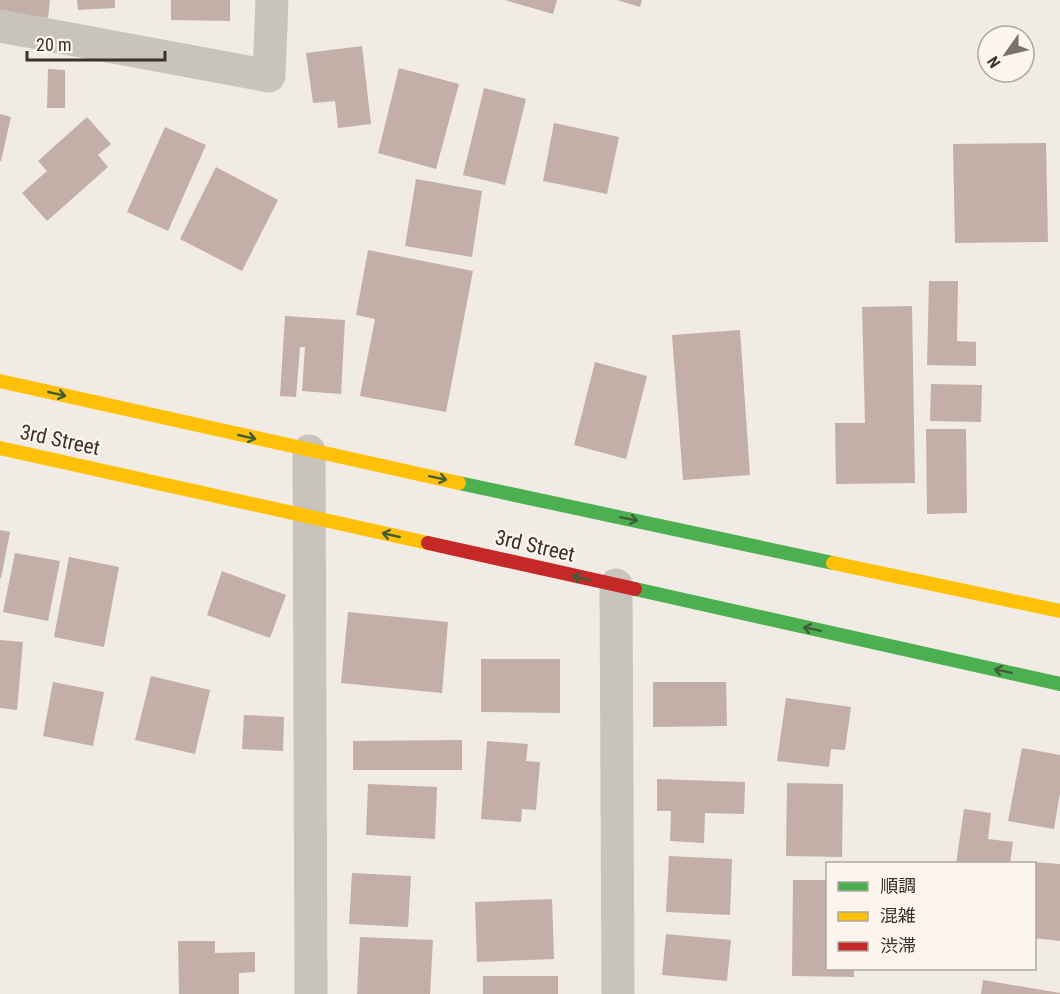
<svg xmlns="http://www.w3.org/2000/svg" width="1060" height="994" viewBox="0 0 1060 994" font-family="'Roboto Condensed','Noto Sans JP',sans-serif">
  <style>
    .building { fill: #c3afa7 }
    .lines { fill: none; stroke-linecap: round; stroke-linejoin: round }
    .street { stroke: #c9c3be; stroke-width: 33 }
    .fast { stroke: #4caf50; stroke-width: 14 }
    .slow { stroke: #ffc107; stroke-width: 14 }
    .jam { stroke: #c62828; stroke-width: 14 }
    .oneway { stroke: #415c38 }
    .labels { text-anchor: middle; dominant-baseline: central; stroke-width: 4.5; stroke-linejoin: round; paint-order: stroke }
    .street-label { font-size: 21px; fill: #3b302b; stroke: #fbf5ee }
  </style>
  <rect width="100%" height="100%" fill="#f0ebe5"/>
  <g class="building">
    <path d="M 0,0 L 50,0 L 48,18 L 0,11 Z"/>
    <path d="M 77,0 L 115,0 L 115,8 L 78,10 Z"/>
    <path d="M 171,0 L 230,0 L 230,21 L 171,20 Z"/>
    <path d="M 505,0 L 557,0 L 553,14 Z"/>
    <path d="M 617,0 L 642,0 L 640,7 Z"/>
    <path d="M 362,46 L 371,124 L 338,128 L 335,101 L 313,103 L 306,53 Z"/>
    <path d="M 399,68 L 459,84 L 436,169 L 378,153 Z"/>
    <path d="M 48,69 L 65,70 L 65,108 L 47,108 Z"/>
    <path d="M 484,88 L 526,99 L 505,185 L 463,175 Z"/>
    <path d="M 0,114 L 11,117 L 1,161 L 0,161 Z"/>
    <path d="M 87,117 L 111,144 L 98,155 L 108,167 L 47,221 L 22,193 L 47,171 L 38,161 Z"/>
    <path d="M 554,123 L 619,137 L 607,194 L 543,181 Z"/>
    <path d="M 165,127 L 206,145 L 168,231 L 127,212 Z"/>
    <path d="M 1046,143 L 1048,242 L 955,243 L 953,144 Z"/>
    <path d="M 216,167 L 278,200 L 242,271 L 180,239 Z"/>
    <path d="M 416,179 L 482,191 L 472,257 L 405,246 Z"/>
    <path d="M 368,250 L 473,271 L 446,412 L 360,396 L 375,319 L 356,315 Z"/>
    <path d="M 929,281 L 958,281 L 957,341 L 976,342 L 976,366 L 927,365 Z"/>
    <path d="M 912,306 L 915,483 L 836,484 L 835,423 L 865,423 L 862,307 Z"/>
    <path d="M 285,316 L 345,320 L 341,394 L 302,391 L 305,347 L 300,347 L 296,397 L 280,396 Z"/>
    <path d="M 740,330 L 750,475 L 683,480 L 672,335 Z"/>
    <path d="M 595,362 L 647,376 L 626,459 L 574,445 Z"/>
    <path d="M 931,384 L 982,385 L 981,422 L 930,421 Z"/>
    <path d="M 926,429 L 966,429 L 967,513 L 927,514 Z"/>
    <path d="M 0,530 L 10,532 L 1,578 L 0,578 Z"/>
    <path d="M 15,553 L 60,561 L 48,621 L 3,612 Z"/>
    <path d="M 69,557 L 119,567 L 104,647 L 54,637 Z"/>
    <path d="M 222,571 L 286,595 L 270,638 L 207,615 Z"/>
    <path d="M 348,612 L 448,622 L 442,693 L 341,683 Z"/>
    <path d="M 0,640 L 23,642 L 17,710 L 0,708 Z"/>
    <path d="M 481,659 L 560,659 L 560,713 L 481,712 Z"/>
    <path d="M 151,676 L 210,690 L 195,754 L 135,740 Z"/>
    <path d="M 53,682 L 104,692 L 93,746 L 43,736 Z"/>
    <path d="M 653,682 L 726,682 L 727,726 L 653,727 Z"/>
    <path d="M 786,698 L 851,707 L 845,750 L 831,749 L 829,767 L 777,761 Z"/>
    <path d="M 244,715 L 284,717 L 283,751 L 242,749 Z"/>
    <path d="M 462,740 L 462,770 L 353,770 L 353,741 Z"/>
    <path d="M 487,741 L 528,744 L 526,761 L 540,762 L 536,810 L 522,809 L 521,822 L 481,819 Z"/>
    <path d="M 1022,748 L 1060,755 L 1060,793 L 1054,829 L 1008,821 Z"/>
    <path d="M 657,779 L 745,782 L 744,814 L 705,813 L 704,843 L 670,841 L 671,811 L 657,811 Z"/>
    <path d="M 787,783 L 843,784 L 842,857 L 786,856 Z"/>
    <path d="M 368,784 L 437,787 L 435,839 L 366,835 Z"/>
    <path d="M 964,809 L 991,813 L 988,839 L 1013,842 L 1010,864 L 956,864 Z"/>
    <path d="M 669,856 L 732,859 L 730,915 L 666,912 Z"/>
    <path d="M 1034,862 L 1060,864 L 1060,941 L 1034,938 Z"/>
    <path d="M 352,873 L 411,876 L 408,927 L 349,924 Z"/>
    <path d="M 793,880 L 828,880 L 828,968 L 854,968 L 854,977 L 792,976 Z"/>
    <path d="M 552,899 L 554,959 L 477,962 L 475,902 Z"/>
    <path d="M 666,934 L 731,940 L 727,981 L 662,975 Z"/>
    <path d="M 360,937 L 433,940 L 430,994 L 357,994 Z"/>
    <path d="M 178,941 L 215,941 L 215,953 L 255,952 L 255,972 L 239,973 L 239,994 L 179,994 Z"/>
    <rect x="483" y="976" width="75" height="18"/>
    <path d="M 983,980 L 1060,993 L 1060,994 L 981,994 Z"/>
  </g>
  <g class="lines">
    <g class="street">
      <path d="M 0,26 L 269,76 L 272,0"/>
      <path d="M 309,451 L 311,994"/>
      <path d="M 616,585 L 618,994"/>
    </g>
    <g class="fast">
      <path d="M 459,483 L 833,563"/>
      <path d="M 635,589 L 1060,684"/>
    </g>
    <g class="slow">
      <path d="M 0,381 L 459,483"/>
      <path d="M 0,448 L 428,543"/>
      <path d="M 833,563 L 1060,611"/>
    </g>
    <path class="jam" d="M 428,543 L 635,589"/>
  </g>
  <defs><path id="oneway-shaft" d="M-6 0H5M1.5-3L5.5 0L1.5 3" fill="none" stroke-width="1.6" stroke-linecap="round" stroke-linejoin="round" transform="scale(1.5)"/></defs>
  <g class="oneway">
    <use href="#oneway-shaft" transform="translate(57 394) rotate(13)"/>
    <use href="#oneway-shaft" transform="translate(247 437) rotate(13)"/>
    <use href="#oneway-shaft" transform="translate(438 478) rotate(12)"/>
    <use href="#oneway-shaft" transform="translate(629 519) rotate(12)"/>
    <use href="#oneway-shaft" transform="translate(391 535) rotate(-167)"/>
    <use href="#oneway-shaft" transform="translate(581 578) rotate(-167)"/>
    <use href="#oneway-shaft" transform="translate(812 629) rotate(-168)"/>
    <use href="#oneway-shaft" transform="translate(1003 671) rotate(-168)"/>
  </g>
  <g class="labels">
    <g class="street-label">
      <text transform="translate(60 440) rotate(12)">3rd Street</text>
      <text transform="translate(535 546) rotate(13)">3rd Street</text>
    </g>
  </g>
  <rect x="826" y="862" width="210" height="108" fill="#fbf5ee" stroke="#aea6a0" stroke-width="1.5"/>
  <rect x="838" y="882" width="30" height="9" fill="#4caf50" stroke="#aea6a0" stroke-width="1.5"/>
  <text x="880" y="892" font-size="18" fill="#3b302b">順調</text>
  <rect x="838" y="912" width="30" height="9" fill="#ffc107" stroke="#aea6a0" stroke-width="1.5"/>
  <text x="880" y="922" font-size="18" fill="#3b302b">混雑</text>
  <rect x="838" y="942" width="30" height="9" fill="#c62828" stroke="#aea6a0" stroke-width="1.5"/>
  <text x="880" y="952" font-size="18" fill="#3b302b">渋滞</text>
  <g transform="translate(1006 54) rotate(236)"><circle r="28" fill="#fbf5ee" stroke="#aea6a0" stroke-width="1.5"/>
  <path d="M0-4.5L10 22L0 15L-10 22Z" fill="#7a716c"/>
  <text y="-9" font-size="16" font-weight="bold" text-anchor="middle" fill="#3b302b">N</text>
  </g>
  <path d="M27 51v9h138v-9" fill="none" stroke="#3b302b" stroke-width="3"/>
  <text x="36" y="51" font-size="18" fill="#3b302b" stroke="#fbf5ee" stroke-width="4.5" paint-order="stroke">20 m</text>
</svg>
